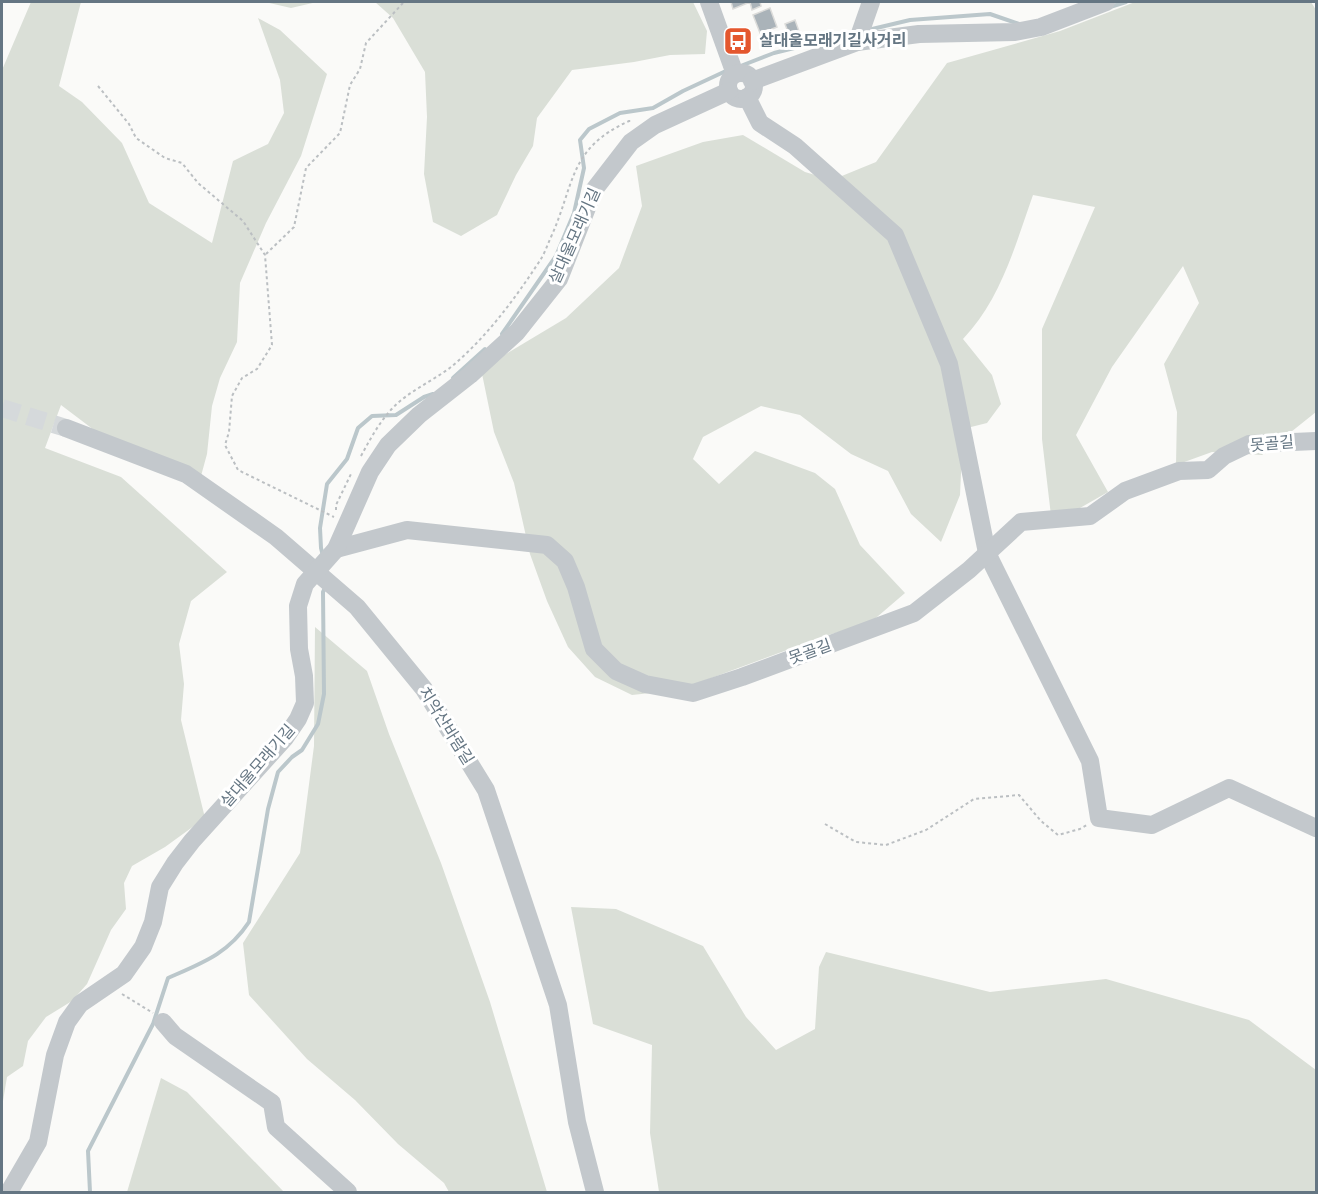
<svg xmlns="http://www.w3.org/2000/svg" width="1318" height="1194" viewBox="0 0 1318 1194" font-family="'Nunito Sans','Noto Sans KR',sans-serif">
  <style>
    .green { fill: #dadfd7 }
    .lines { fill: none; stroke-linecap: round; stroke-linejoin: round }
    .stream { stroke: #bbc7cb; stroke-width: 4 }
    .building { fill: #aab3b9; stroke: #dcdcda; stroke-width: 1.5 }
    .minor-tunnel { stroke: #d5d9db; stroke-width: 18; stroke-dasharray: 18 9; stroke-linecap: butt }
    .path { stroke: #bbbfc2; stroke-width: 2; stroke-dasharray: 3 3; stroke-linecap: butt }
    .minor { stroke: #c3c8cc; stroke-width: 18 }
    .labels { text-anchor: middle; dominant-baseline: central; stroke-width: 6; stroke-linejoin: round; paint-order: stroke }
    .poi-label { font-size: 16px; font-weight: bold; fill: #657683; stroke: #fff; text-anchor: start }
    .street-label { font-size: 16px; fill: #657683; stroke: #fff }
  </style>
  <rect width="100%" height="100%" fill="#fafaf8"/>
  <g class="green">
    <path d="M 31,2 L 81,2 L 59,86 L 82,102 L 122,143 L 149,203 L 212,243 L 233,161 L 268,144 L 284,113 L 280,80 L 258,18 L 280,30 L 327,74 L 301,156 L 266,223 L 240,283 L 237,342 L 220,378 L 212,406 L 207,454 L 201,476 L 94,430 L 61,405 L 45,448 L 121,477 L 227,572 L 191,601 L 179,644 L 184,684 L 181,720 L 205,818 L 165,847 L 132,866 L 124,883 L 126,909 L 111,930 L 87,984 L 72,1001 L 46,1017 L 28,1041 L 23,1066 L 7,1077 L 2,1107 L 2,70 Z"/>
    <path d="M 265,2 L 317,2 L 291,8 Z"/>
    <path d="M 375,2 L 693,2 L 707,31 L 705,54 L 670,55 L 634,62 L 572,70 L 537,118 L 533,146 L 516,175 L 497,215 L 461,236 L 433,222 L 424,174 L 427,117 L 425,72 L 393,18 Z"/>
    <path d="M 1135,2 L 1311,2 L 1316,10 L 1316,412 L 1262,455 L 1212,452 L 1176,465 L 1177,412 L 1164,364 L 1199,303 L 1183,266 L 1112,367 L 1076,435 L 1108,492 L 1052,524 L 1042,439 L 1042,329 L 1095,207 L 1033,195 C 1015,246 1001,299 963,339 L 992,375 L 1001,404 L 987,423 L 963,429 L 960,495 L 941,542 L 911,514 L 888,471 L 851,454 L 800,415 L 761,406 L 703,437 L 693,459 L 719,484 L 755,451 L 815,473 L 835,489 L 860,545 L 905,593 L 870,623 L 825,636 L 679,690 L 632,695 L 595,677 L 568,647 L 547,601 L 530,554 L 514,483 L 494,432 L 481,369 L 566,318 L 619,268 L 642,206 L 636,166 L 703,142 L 743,135 L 805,172 L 832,180 L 876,162 L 947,63 L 1060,31 Z"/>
    <path d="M 315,627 L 367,671 L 389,734 L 441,863 L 490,1002 L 547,1192 L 449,1192 L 444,1183 L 398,1144 L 355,1100 L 307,1059 L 249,995 L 243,943 L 300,853 L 314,746 Z"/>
    <path d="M 571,907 L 616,909 L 703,946 L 746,1017 L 776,1050 L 815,1029 L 819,967 L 826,952 L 990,992 L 1106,979 L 1249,1020 L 1316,1070 L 1316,1192 L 659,1192 L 650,1133 L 652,1045 L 593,1024 Z"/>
    <path d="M 161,1078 L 187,1092 L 284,1192 L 127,1192 Z"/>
  </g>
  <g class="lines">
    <g class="stream">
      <path d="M 1110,7 L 1126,2"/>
      <path d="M 868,30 L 910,20 L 990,14 L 1019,24"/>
      <path d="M 738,67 L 774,53 L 855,33"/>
      <path d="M 502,334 L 556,256 L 574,213 L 584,168 L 580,140 L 589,129 L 620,113 L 653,108 L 683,91 L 728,70"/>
      <path d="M 453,378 L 485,349"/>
      <path d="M 323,556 L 321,548 L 320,528 L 327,484 L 347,459 L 358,428 L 372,416 L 396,415 L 424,397 L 433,394"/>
      <path d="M 90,1192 L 88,1151 L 153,1024 L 168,978 C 202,963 228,954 249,922 L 268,809 L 278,772 L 292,757 L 302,750 L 318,724 L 324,694 L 323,592 L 326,586"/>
    </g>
  </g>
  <g class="building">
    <path d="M 731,2 L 760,2 L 761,6 L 752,10 L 750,2 L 733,9 Z"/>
    <path d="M 770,8 L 777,27 L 772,29 L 774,33 L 769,35 L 767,30 L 760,33 L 753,15 Z"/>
    <path d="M 795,20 L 800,34 L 790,37 L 785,24 Z"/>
  </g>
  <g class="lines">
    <path class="minor-tunnel" d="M 2,408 L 66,428"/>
    <g class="path">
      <path d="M 98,86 L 129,124 L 136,138 L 165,158 L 182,163 L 198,183 L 243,221 L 265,255 L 272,345 L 257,369 L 242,378 L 232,396 L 229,432 L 225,445 L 238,470 L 334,517"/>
      <path d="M 266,254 L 294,227 L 306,168 L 340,133 L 350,85 L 360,69 L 366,43 L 403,3"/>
      <path d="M 361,456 C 374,432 386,410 408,395 C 422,385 438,377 451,367 C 486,338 514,300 539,262 C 544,255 547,246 551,237 C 575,184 568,149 629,121 L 633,121"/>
      <path d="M 336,510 L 336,505 L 351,474"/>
      <path d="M 825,824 L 856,842 L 886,845 L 926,830 L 974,799 L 1019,795 L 1041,821 L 1058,835 L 1080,829 L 1087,825"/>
      <path d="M 122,994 L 153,1013"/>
    </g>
    <g class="minor">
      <path d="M 709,2 L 735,74"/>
      <path d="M 857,42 L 871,2"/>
      <circle cx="741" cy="86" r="13"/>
      <path d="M 752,81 L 857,42 L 919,34 L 1015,32 L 1041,27 L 1106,2"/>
      <path d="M 747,97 L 760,123 L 795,146 L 895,235 L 949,364 L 987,553 L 1090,761 L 1099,818 L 1152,825 L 1229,788 L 1316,828"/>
      <path d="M 66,428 L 186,474 L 276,537 L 357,607 L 424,689 L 486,790 L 558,1005 L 577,1122 L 595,1192"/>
      <path d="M 336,549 L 407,530 L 547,545 L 565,561 L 576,587 L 594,649 L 616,671 L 645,684 L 693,693 L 742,677 L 914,613 L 969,570 L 1021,522 L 1090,516 L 1125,491 L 1179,471 L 1208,470 L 1224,456 L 1249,444 L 1316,441"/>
      <path d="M 163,1022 L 175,1036 L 272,1103 L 276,1127 L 348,1192"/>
      <path d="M 9,1192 L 38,1142 L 55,1055 L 67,1022 L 80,1004 L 124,974 L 143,947 L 153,922 L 160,887 L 175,863 L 192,841 L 285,738 L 298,719 L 305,703 L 304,676 L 299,649 L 298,606 L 305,584 L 336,549 L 370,472 L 388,445 L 419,415 L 470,375 L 517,332 L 559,279 L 594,190 L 631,142 L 655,125 L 729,91"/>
    </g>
  </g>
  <defs>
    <g id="bus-square" transform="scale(1.5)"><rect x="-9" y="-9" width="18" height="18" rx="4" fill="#e4572e" stroke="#fff"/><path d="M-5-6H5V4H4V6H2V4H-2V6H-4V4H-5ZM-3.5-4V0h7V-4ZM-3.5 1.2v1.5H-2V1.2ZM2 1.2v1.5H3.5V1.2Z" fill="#fff"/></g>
  </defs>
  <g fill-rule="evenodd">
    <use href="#bus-square" x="738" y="41"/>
  </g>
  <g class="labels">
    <g class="poi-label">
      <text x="759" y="41">살대울모래기길사거리</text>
    </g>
    <g class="street-label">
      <text transform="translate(575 236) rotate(-66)">살대울모래기길</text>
      <text transform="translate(1272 444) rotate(-5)">못골길</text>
      <text transform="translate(810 652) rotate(-20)">못골길</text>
      <text transform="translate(446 726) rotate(58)">치악산바람길</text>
      <text transform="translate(258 766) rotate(-49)">살대울모래기길</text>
    </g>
  </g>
  <rect width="1318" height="1194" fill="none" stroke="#657683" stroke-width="6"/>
</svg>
